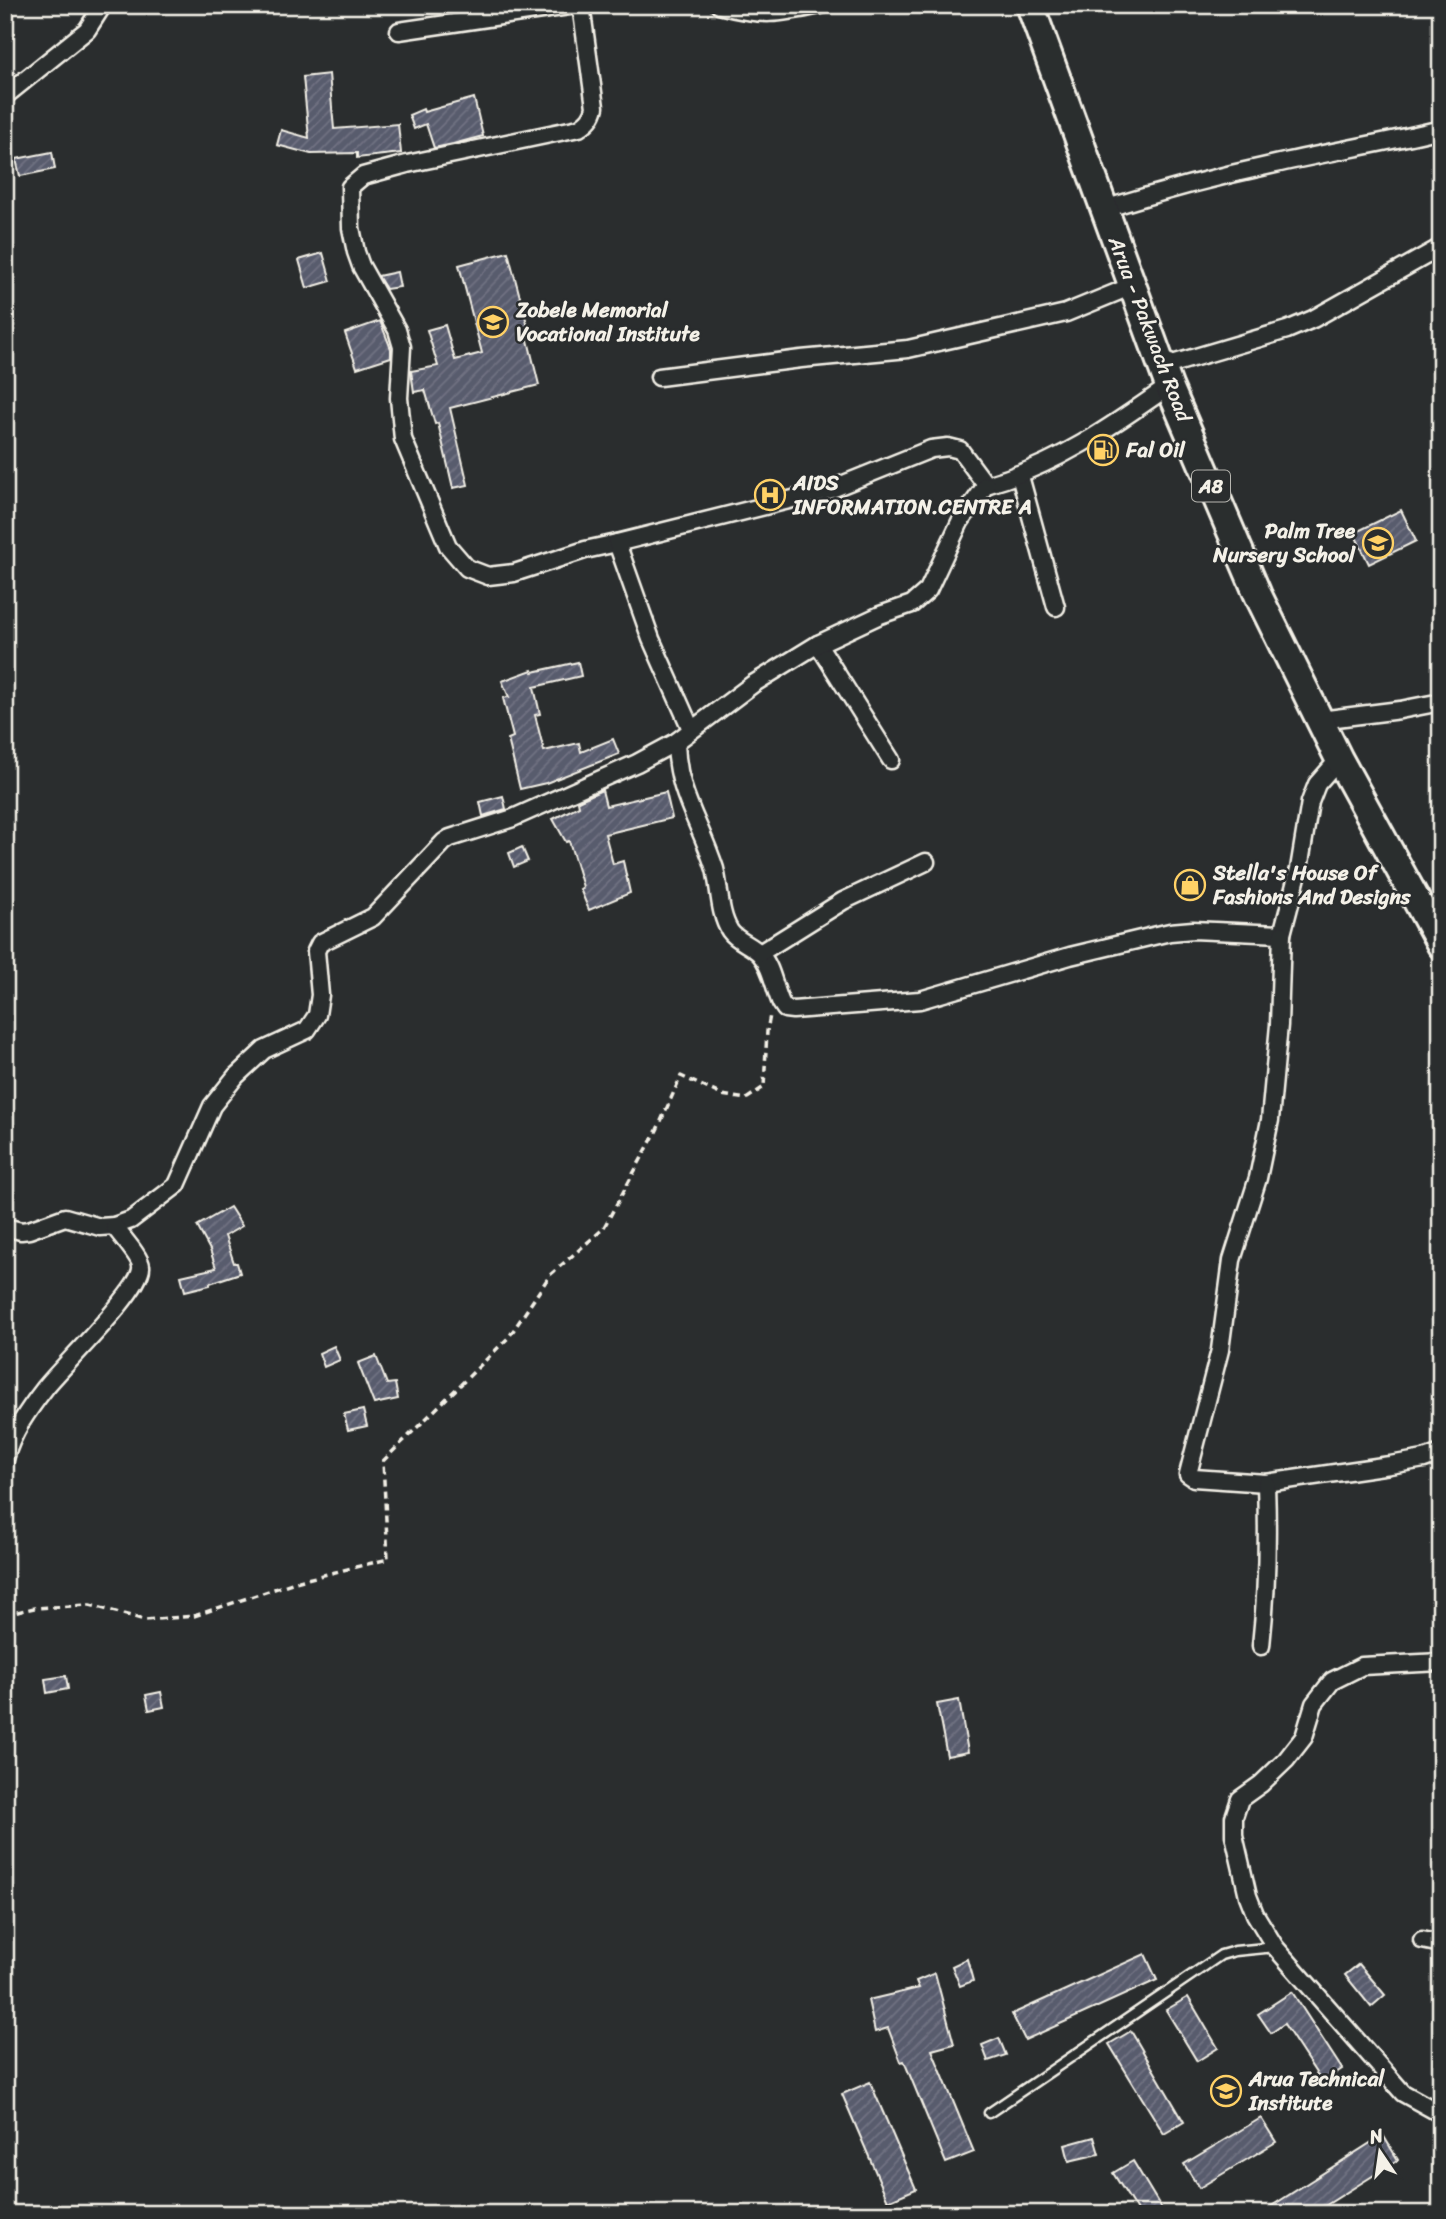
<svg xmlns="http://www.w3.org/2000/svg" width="1446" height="2219" viewBox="0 0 1446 2219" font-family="Sriracha,sans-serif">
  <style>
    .building { fill: url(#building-hatch); stroke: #f4f1e8; stroke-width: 2 }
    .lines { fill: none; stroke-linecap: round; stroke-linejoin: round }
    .lane-casing { stroke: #f4f1e8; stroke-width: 13 }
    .street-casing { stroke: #f4f1e8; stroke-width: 21 }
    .primary-casing { stroke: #f4f1e8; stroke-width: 32 }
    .path { stroke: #f4f1e8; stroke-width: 3.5; stroke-dasharray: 7 5; stroke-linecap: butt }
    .lane { stroke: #2a2d2e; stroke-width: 8 }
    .street { stroke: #2a2d2e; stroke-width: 16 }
    .primary { stroke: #2a2d2e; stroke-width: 26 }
    .labels { text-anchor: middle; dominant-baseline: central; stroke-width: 5; stroke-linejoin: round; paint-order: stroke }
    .shield { fill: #2a2d2e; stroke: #b7b6b0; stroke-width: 2 }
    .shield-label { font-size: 19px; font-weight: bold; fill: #f4f1e8 }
    .poi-label { font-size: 21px; font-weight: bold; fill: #f4f1e8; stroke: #2a2d2e; text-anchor: start }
    .street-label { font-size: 21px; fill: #f4f1e8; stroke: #2a2d2e }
  </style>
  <defs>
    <pattern id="building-hatch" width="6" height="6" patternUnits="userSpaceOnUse" patternTransform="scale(1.75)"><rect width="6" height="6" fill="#585b6d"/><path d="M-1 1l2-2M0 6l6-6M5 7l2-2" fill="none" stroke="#717382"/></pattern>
  </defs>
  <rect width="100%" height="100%" fill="#2a2d2e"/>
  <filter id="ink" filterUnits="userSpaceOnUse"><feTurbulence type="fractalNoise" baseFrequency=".0143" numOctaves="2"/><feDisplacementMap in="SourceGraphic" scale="14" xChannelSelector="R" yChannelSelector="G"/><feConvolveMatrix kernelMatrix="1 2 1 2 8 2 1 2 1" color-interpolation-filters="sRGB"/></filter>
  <g filter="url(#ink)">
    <g class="building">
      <path d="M 329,74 L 334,129 L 398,124 L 401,153 L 357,158 L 357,153 L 311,154 L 277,145 L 281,130 L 309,138 L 303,77 Z"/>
      <path d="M 474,98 L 483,136 L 453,144 L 434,148 L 426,124 L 414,129 L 409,115 L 423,109 L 424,112 Z"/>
      <path d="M 52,152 L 55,169 L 20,176 L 16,159 Z"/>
      <path d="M 508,252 L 528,327 L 525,328 L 539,385 L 450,408 L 468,485 L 453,488 L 438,423 L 435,424 L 425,390 L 414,392 L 411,371 L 438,366 L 427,330 L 445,325 L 455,360 L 482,353 L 459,265 Z"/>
      <path d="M 323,253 L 331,281 L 307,288 L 299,260 Z"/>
      <path d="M 397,272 L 400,287 L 386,289 L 378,276 Z"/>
      <path d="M 380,321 L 391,349 L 391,357 L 357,368 L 345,333 Z"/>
      <path d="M 1401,510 L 1416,541 L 1369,564 L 1354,533 Z"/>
      <path d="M 578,662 L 581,676 L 534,687 L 540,714 L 535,715 L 544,751 L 579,743 L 581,752 L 613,739 L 619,754 L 546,783 L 520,789 L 508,739 L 513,737 L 503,698 L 509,697 L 502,681 L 532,670 L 533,672 Z"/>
      <path d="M 602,790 L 606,806 L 666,792 L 672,818 L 605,834 L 613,864 L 623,861 L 630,893 L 589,910 L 580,889 L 583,887 L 569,841 L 566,842 L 553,819 L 579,806 L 578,801 Z"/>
      <path d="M 503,796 L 506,809 L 483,816 L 480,802 Z"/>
      <path d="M 522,847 L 528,861 L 514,867 L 509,853 Z"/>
      <path d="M 230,1207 L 242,1226 L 225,1236 L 234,1263 L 237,1263 L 240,1273 L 210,1283 L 210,1285 L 185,1291 L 181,1276 L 216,1268 L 210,1250 L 197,1226 Z"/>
      <path d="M 334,1346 L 340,1360 L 324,1367 L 319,1353 Z"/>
      <path d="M 376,1356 L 387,1384 L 395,1383 L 398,1399 L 374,1404 L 358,1363 Z"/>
      <path d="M 363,1410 L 367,1426 L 348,1430 L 344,1414 Z"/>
      <path d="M 66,1676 L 68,1689 L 47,1693 L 45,1679 Z"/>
      <path d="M 161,1692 L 164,1707 L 149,1710 L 146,1695 Z"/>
      <path d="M 959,1700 L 968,1752 L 947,1756 L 937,1704 Z"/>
      <path d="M 1145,1954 L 1157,1980 L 1025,2040 L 1012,2014 Z"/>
      <path d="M 967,1959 L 973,1981 L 960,1986 L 952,1966 Z"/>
      <path d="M 1359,1964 L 1385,1995 L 1371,2007 L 1345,1975 Z"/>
      <path d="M 935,1973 L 954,2044 L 932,2050 L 974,2152 L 946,2163 L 904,2061 L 901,2062 L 888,2028 L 875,2032 L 868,2000 L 919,1988 L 916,1981 Z"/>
      <path d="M 1292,1992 L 1342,2069 L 1322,2082 L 1284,2024 L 1271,2033 L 1258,2014 Z"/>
      <path d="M 1188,1997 L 1218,2048 L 1197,2061 L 1166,2010 Z"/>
      <path d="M 1131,2031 L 1184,2122 L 1164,2134 L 1109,2044 Z"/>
      <path d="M 999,2038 L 1006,2055 L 988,2061 L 982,2045 Z"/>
      <path d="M 870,2082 L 916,2189 L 888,2201 L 842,2094 Z"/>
      <path d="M 1261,2118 L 1276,2142 L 1199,2188 L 1184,2164 Z"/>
      <path d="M 1383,2135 L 1398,2160 L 1312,2214 L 1259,2214 Z"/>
      <path d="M 1094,2137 L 1099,2154 L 1069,2161 L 1065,2145 Z"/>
      <path d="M 1133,2161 L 1165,2214 L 1139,2214 L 1113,2173 Z"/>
    </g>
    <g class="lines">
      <g class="lane-casing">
        <path id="lane" d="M 989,2113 L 1221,1955 L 1235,1951 L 1275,1947"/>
      </g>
      <g class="street-casing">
        <g id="street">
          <path d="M 581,5 L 595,107 C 593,117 588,122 579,128 L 407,164 L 363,176 L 350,187 L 351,228 L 356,252 L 361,266 L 397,330 L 402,347 L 399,398 L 403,439 L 448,546 L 467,568 L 488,576 L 514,573 L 585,550 L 617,543"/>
          <path d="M 719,5 C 763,17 778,14 821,5"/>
          <path d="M 399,31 L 576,5"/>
          <path d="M 5,96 L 87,30 L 103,5"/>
          <path d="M 1104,209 C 1159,192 1215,177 1271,165 C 1328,152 1385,143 1441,129"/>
          <path d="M 1162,367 L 1287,330 L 1313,319 L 1441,247"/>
          <path d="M 659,377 L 801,359 L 908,349 L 1066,313 L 1132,286"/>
          <path d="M 1020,476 L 1056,607"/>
          <path d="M 818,644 L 891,760"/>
          <path d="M 1320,720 L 1400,710 L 1441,702"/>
          <path d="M 691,729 L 651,639 L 617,543 L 829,490 L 931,449 L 948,447 L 960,450 L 986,485 C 1055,466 1111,427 1169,386"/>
          <path d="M 676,742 C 677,795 700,821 715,869 C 720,889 719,914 730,931 C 737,941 752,945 760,954 C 772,967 774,988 781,1003 L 785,1009 L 793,1010 L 920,1000 L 1070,956 L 1170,932 L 1193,930 L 1282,934 L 1299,869 L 1310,802 L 1317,784 L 1339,759"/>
          <path d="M 1282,934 L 1279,1025 L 1270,1120 L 1258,1178 L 1232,1260 L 1220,1350 L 1188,1474 L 1194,1478 L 1266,1483 L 1390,1465 L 1424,1459 L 1441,1453"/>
          <path d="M 760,953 L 843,901 L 926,862"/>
          <path d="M 5,1227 L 21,1231 L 29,1230 L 65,1217 L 100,1227 L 114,1226 L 131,1220 L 177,1185 L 212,1106 L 236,1076 L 264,1050 L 307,1030 L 317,1015 L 320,995 L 316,951 L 320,943 L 373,917 L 444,842 L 450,838 L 513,818 L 637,763 L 676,742 L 753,684 L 818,644 L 880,615 L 912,604 L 928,590 L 960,522 L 986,485"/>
          <path d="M 5,1459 C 12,1433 28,1410 45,1388 C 61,1367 144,1288 141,1266 C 140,1256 120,1235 114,1226"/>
          <path d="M 1261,1646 C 1267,1591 1268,1538 1266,1483"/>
          <path d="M 1441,1662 L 1362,1666 L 1332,1681 L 1314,1704 L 1304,1737 L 1286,1760 L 1261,1784 L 1240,1799 L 1234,1817 L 1234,1835 L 1248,1896 L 1255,1914 L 1275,1947 L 1403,2093 L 1441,2114"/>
          <path d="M 1422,1940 L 1441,1944"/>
        </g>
      </g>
      <g class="primary-casing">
        <path id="primary" d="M 1030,5 L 1169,386 L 1258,595 L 1339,759 L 1441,945"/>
      </g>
      <path class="path" d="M 5,1615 L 34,1608 L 90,1605 L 145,1620 L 194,1616 L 295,1582 L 388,1559 L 383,1461 L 509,1337 L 550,1275 L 603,1229 L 657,1130 L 681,1076 L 722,1095 L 746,1099 L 764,1087 L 767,1031 L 770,1015"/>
      <use href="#lane" class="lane"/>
      <use href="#street" class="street"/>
      <use href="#primary" class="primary"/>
    </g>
  </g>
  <defs>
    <g id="school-ring" transform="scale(1.575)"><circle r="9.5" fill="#2a2d2e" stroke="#ffd166" stroke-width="1.5"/><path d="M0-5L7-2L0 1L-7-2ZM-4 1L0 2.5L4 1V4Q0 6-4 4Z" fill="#ffd166"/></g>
    <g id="fuel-ring" transform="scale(1.575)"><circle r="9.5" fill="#2a2d2e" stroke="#ffd166" stroke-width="1.5"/><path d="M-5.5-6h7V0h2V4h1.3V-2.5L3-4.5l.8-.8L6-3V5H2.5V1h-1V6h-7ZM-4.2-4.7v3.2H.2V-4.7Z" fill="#ffd166"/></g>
    <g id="hospital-ring" transform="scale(1.575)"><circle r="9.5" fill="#2a2d2e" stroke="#ffd166" stroke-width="1.5"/><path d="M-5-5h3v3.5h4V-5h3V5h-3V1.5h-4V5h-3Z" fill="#ffd166"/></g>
    <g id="shop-ring" transform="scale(1.575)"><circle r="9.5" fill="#2a2d2e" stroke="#ffd166" stroke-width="1.5"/><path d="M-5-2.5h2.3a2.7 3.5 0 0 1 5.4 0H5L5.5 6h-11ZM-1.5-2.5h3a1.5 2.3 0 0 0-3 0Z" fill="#ffd166"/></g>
  </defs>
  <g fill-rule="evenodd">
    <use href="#school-ring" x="493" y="322"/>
    <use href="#fuel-ring" x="1103" y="450"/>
    <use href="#hospital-ring" x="770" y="495"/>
    <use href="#school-ring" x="1378" y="543"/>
    <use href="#shop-ring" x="1190" y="885"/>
    <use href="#school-ring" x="1226" y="2091"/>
  </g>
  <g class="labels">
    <rect class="shield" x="1192" y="470.5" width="38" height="31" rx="5"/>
    <g class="shield-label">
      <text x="1211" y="486">A8</text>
    </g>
    <g class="poi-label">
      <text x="516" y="310">Zobele Memorial<tspan x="516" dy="24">Vocational Institute</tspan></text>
      <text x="1126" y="450">Fal Oil</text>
      <text x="793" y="483">AIDS<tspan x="793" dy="24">INFORMATION.CENTRE A</tspan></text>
      <text x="1355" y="531" text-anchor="end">Palm Tree<tspan x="1355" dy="24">Nursery School</tspan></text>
      <text x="1213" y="873">Stella's House Of<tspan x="1213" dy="24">Fashions And Designs</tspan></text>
      <text x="1249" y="2079">Arua Technical<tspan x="1249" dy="24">Institute</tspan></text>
    </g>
    <g class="street-label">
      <text transform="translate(1150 329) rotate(69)">Arua - Pakwach Road</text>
    </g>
  </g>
  <rect width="1446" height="2219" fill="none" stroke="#2a2d2e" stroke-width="28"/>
  <rect x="14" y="14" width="1418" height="2191" fill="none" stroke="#f4f1e8" stroke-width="2.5" filter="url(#ink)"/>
  <g transform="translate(1380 2152) rotate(347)" stroke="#2a2d2e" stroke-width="5" paint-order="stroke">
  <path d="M0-5L12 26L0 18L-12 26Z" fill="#f4f1e8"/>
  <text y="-10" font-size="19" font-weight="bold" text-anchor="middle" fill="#f4f1e8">N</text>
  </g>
</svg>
